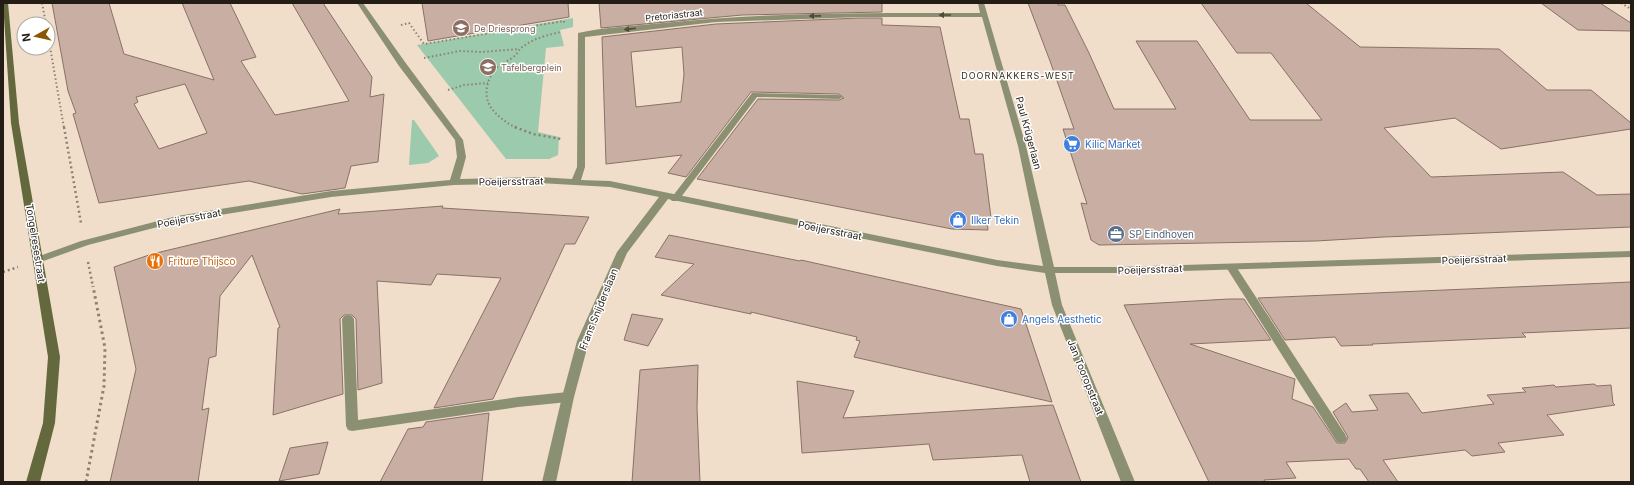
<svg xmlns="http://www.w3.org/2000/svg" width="1634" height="485" viewBox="0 0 1634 485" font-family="Inter,sans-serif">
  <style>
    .green { fill: #9bcaac }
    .building { fill: #c8aea3; stroke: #8a7167; fill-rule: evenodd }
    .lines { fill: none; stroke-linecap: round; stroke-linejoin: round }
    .path-far2 { stroke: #8d8072; stroke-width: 2; stroke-dasharray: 1.5 2.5; stroke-linecap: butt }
    .path-far1 { stroke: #8d8072; stroke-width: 2.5; stroke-dasharray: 2 3; stroke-linecap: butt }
    .path { stroke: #8d8072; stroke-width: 3; stroke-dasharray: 2.5 3.5; stroke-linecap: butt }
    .lane { fill: #8c9072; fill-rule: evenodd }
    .street { fill: #8c9072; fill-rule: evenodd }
    .secondary { fill: #63693c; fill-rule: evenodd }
    .oneway { fill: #4e4b3b }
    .labels { text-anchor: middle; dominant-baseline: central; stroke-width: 3; stroke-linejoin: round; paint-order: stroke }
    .far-street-label { font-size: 9px; fill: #241d16; stroke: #fff }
    .far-education-label { font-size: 9px; fill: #785e54; stroke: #fff; text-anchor: start }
    .far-neighbourhood-label { font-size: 9px; letter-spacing: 1px; fill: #392b1b; stroke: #fff }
    .street-label { font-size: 10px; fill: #241d16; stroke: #fff }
    .shop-label { font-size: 10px; fill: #366cbe; stroke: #fff; text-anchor: start }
    .service-label { font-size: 10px; fill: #4e5e75; stroke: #fff; text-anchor: start }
    .food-label { font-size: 10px; fill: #c56008; stroke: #fff; text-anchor: start }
  </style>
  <rect width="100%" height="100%" fill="#f1deca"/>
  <g class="green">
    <path d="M 573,18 L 573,27 L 560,30 L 564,46 L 546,48 L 538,132 L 559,137 L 558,155 L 549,159 L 506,159 L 417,45 Z"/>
    <path d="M 412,120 L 414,120 L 437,153 L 439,156 L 428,163 L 409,165 Z"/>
  </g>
  <g class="building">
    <path d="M 52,3 L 109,3 L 124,54 L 214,80 L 182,3 L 230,3 L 256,57 L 241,61 L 275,115 L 349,101 L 292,3 L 323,3 L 372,77 L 370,97 L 384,94 L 378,162 L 351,166 L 345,188 L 302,194 L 249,181 L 99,203 L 73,114 L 76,113 L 68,91 ZM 185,84 L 207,133 L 159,149 L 134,104 L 138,102 L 136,97 Z"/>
    <path d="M 422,3 L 568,3 L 569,17 L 428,41 Z"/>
    <path d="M 599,3 L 882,3 L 882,12 L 742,15 L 601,28 Z"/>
    <path d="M 1028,3 L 1057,3 L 1058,5 L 1065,5 L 1089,53 L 1114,109 L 1176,109 L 1136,41 L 1197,41 L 1250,120 L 1322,120 L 1271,53 L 1237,53 L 1201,3 L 1306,3 L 1360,47 L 1499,49 L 1547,90 L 1591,90 L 1631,123 L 1631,129 L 1501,149 L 1455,118 L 1384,128 L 1431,177 L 1563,172 L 1597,195 L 1631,194 L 1631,227 L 1384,237 L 1316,241 L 1099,245 L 1091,240 L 1081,203 L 1087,204 L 1063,129 L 1074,129 L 1050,61 Z"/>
    <path d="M 1541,3 L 1600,3 L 1631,23 L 1631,31 L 1578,30 Z"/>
    <path d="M 860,18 L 882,18 L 882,25 L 940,27 L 960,119 L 969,119 L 975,154 L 983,154 L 991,218 L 987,218 L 988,230 L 952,229 L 697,179 L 758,99 L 839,100 L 844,98 L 839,94 L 751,92 L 686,177 L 668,173 L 682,155 L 606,164 L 602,37 L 716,24 ZM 682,47 L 684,74 L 681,102 L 636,107 L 631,52 Z"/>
    <path d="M 443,206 L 442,208 L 589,217 L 575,244 L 565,244 L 493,399 L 434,408 L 501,278 L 437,274 L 431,285 L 377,281 L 382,383 L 358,390 L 356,319 L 352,315 L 344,315 L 340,319 L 343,394 L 273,415 L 278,328 L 280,327 L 252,255 L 220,296 L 216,356 L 209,358 L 202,410 L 209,408 L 198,482 L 110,482 L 136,369 L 114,267 L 152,254 L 340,209 L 338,214 Z"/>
    <path d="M 669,235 L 800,261 L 801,260 L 1021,309 L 1052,402 L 854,357 L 860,341 L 856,340 L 857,337 L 751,312 L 751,314 L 661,295 L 694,264 L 655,257 Z"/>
    <path d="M 1631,282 L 1631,328 L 1522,333 L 1526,337 L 1372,344 L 1373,345 L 1341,346 L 1335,337 L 1285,340 L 1258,298 Z"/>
    <path d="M 1229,299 L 1244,299 L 1271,340 L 1190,344 L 1295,379 L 1292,399 L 1313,407 L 1337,443 L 1345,443 L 1348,437 L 1333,412 L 1346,403 L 1352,412 L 1378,410 L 1369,395 L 1408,393 L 1422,413 L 1494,404 L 1487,395 L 1526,392 L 1522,388 L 1554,385 L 1556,387 L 1594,384 L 1597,386 L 1611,385 L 1613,403 L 1615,405 L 1547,415 L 1564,435 L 1498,443 L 1505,452 L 1472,456 L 1465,450 L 1383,460 L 1398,482 L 1369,482 L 1360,469 L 1356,469 L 1349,459 L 1286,462 L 1296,478 L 1264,480 L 1265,482 L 1209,482 L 1124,305 Z"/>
    <path d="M 632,314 L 663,319 L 648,346 L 624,340 Z"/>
    <path d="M 698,365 L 697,408 L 700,482 L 632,482 L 640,370 Z"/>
    <path d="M 797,381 L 854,391 L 843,418 L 1053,405 L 1081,482 L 1030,482 L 1022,455 L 933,460 L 929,444 L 802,453 Z"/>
    <path d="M 489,413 L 482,482 L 380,482 L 408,429 L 423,427 L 426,422 Z"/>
    <path d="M 328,442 L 319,474 L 279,481 L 290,448 Z"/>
  </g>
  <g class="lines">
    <g class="path-far2">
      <path d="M 42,3 L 46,24"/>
      <path d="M 1621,3 L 1631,9"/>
      <path d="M 401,25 L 409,23 L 424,44 L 564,21 L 564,23"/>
      <path d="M 48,35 L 64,128"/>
      <path d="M 424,58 L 460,51 L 482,52 L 519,49"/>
      <path d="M 448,90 L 464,85 L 488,83"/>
      <path d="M 516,128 C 497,117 480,104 489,80 C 491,76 492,72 495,69 C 500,64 507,62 513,57 C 517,55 518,50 521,48 C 532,39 547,35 561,32"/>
    </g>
    <g class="path-far1">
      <path d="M 64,127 L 81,223"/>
      <path d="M 515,127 L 533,134 L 561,139"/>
      <path d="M 88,262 L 93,287"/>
      <path d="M 3,272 L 18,267"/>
    </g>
    <path class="path" d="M 86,482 L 104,386 L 105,348 L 93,286"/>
    <g class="lane">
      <path d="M 752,93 L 839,95 L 843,97 L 839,99 L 757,97 L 678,201 L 672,201 L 670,199 L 672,197 Z"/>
      <path d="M 1231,264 L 1235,265 L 1345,434 L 1347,438 L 1345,442 L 1341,443 L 1337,442 L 1226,267 Z"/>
      <path d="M 348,315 L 352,316 L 354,319 L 358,420 L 518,397 L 568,392 L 572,394 L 574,397 L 572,400 L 568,402 L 518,407 L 352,431 L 348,430 L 346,426 L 342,319 L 344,316 Z"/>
    </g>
    <path class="street" d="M 357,3 L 363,3 L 405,62 L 463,140 L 466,157 L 460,179 L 539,177 L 572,179 L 577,167 L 578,33 C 605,27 635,26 663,23 C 768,12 874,13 980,13 L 978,3 L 984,3 L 1026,146 L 1054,267 L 1118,267 L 1631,251 L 1631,257 L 1118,273 L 1055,273 L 1062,305 L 1135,482 L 1121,482 L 1052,305 L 1045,273 L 997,266 L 668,199 L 627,253 L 589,341 L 574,397 L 556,482 L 542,482 L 562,397 L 577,341 L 617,252 L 659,197 L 610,187 L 539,183 L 454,185 L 331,197 L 177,222 L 88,245 L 38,263 L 33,260 L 34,258 L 81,241 L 177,216 L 331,191 L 450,180 L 457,157 L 455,140 L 399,66 ZM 860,17 L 982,17 L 1018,146 L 1043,266 L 997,260 L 610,181 L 581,180 L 585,167 L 585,37 L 716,22 Z"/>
    <path class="secondary" d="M 3,3 L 8,3 L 19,123 L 60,357 L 55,423 L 40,482 L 26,482 L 43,423 L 48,357 L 11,123 Z"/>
  </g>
  <defs><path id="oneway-solid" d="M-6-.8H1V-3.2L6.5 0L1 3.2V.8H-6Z"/></defs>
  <g class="oneway">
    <use href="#oneway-solid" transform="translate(945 15) rotate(-180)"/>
    <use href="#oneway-solid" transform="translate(815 16) rotate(179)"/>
    <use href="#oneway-solid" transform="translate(630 29) rotate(173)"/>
  </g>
  <defs>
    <g id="school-disc" transform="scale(0.9)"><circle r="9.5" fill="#8d6e63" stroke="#fff"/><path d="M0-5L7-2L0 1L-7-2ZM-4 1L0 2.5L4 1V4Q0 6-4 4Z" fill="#fff"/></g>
    <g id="supermarket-disc" transform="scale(0.9)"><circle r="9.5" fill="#3f7fe0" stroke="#fff"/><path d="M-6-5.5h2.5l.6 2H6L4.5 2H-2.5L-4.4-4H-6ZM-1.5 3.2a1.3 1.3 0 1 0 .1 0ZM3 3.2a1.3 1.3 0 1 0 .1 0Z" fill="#fff"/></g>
    <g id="shop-disc" transform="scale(0.9)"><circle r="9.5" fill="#3f7fe0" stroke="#fff"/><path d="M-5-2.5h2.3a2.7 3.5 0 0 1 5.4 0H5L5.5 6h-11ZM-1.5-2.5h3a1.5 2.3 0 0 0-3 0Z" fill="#fff"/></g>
    <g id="office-disc" transform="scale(0.9)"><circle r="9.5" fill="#5c6f8a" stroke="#fff"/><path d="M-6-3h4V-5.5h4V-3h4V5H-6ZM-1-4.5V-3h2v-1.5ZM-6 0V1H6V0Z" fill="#fff"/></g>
    <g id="restaurant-disc" transform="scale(0.9)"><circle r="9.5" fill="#e8710a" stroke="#fff"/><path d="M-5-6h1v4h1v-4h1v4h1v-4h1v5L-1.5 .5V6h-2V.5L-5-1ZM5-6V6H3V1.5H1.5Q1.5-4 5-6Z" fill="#fff"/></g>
  </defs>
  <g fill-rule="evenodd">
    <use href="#school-disc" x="461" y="28"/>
    <use href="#school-disc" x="488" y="67"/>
    <use href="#supermarket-disc" x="1072" y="144"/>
    <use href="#shop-disc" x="958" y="220"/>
    <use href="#office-disc" x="1116" y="234"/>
    <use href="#restaurant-disc" x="155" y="261"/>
    <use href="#shop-disc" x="1009" y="319"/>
  </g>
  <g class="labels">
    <g class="far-street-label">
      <text transform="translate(674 15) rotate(-6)">Pretoriastraat</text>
    </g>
    <g class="far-education-label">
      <text x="474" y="28">De Driesprong</text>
      <text x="501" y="67">Tafelbergplein</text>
    </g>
    <g class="far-neighbourhood-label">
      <text x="1018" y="75">DOORNAKKERS-WEST</text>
    </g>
    <g class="street-label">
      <text transform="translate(1029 133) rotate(75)">Paul Krügerlaan</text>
      <text transform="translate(511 181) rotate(-1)">Poeijersstraat</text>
      <text transform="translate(189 218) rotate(-11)">Poeijersstraat</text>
      <text transform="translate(830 230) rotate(11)">Poeijersstraat</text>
      <text transform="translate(36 243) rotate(81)">Tongelresestraat</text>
      <text transform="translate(1474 259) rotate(-2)">Poeijersstraat</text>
      <text transform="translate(1150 269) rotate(-2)">Poeijersstraat</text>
      <text transform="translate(598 309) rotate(-68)">Frans Snijderslaan</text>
      <text transform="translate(1086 377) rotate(68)">Jan Tooropstraat</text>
    </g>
    <g class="shop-label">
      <text x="1085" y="144">Kilic Market</text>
      <text x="971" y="220">Ilker Tekin</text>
      <text x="1022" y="319">Angels Aesthetic</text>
    </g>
    <g class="service-label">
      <text x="1129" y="234">SP Eindhoven</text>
    </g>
    <g class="food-label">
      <text x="168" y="261">Friture Thijsco</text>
    </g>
  </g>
  <rect width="1634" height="485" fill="none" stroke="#241d16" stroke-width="8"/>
  <g transform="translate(36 36) rotate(262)"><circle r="19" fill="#ffffff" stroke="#a7a5a2"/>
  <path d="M0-3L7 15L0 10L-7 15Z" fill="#8b5703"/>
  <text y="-6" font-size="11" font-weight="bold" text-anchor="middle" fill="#241d16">N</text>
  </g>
</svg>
